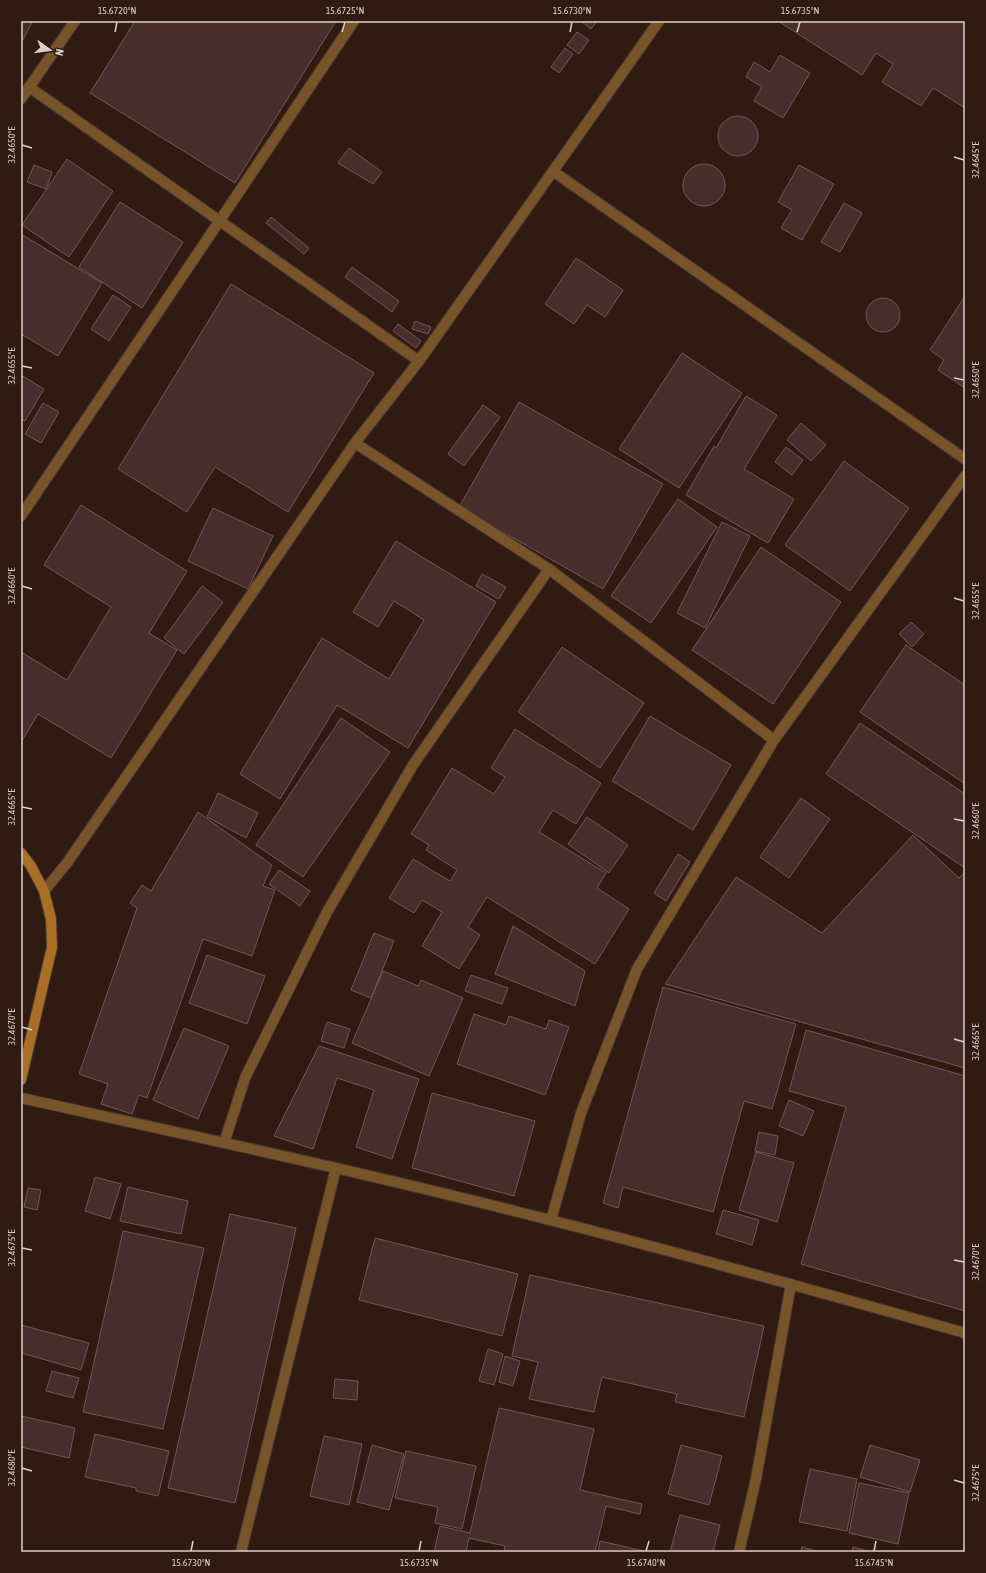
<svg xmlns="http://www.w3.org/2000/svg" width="986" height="1573" viewBox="0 0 986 1573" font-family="'Asap Condensed',sans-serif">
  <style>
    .building { fill: #472d2c; stroke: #735755 }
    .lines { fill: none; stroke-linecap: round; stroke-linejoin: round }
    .lane-casing { stroke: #4c382f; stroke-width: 12 }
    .secondary-casing { stroke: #4c382f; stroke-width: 12 }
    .lane { stroke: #78542b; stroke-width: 10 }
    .secondary { stroke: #a96f27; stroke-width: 10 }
    .ticks { fill: none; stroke: #ddcec7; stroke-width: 1.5 }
    .neatline { fill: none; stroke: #ddcec7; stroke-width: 1.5 }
    .ticks-label { font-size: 10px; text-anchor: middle; fill: #ddcec7 }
  </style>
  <rect width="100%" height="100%" fill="#301b12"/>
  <g class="building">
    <path d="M 21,21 L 33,21 L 21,43 Z"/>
    <path d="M 135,21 L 336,21 L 235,183 L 90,93 Z"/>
    <path d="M 583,21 L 597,21 L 591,29 L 582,22 Z"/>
    <path d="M 778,21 L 965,21 L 965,108 L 933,88 L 921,106 L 882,82 L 893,64 L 876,53 L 862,75 Z"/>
    <path d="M 577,32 L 589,40 L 579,54 L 567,45 Z"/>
    <path d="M 565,48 L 573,54 L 559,73 L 551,67 Z"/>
    <path d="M 780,55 L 810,73 L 783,118 L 754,101 L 762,87 L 746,77 L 754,62 L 770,72 Z"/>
    <circle cx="738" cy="136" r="20"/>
    <path d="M 349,148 L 382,172 L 373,184 L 338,163 Z"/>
    <path d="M 67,159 L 113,191 L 69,257 L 22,225 Z"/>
    <circle cx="704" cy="185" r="21"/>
    <path d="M 34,165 L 52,172 L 46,189 L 27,182 Z"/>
    <path d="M 799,165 L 834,184 L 802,240 L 781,228 L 792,210 L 778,202 Z"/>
    <path d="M 120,202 L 183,242 L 142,308 L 79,267 Z"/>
    <path d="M 844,203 L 862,213 L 840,252 L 821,242 Z"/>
    <path d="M 271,217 L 309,248 L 304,254 L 266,223 Z"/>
    <path d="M 21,234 L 102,283 L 58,356 L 21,334 L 21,326 L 23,322 L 21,320 Z"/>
    <path d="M 576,258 L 623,290 L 605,317 L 587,305 L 574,324 L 545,304 Z"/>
    <path d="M 352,267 L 399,301 L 392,312 L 345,277 Z"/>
    <path d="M 231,284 L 374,373 L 288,512 L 215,467 L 187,512 L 118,469 Z"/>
    <path d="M 113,295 L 131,307 L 109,341 L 91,329 Z"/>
    <path d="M 965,296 L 965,388 L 938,370 L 944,360 L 930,350 Z"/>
    <circle cx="883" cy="315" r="17"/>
    <path d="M 415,321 L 431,327 L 428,334 L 412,329 Z"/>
    <path d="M 398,324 L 421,341 L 416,348 L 393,331 Z"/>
    <path d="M 682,353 L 742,393 L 679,488 L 619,449 Z"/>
    <path d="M 21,375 L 44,389 L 25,421 L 21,419 Z"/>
    <path d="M 746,396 L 777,415 L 744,469 L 794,499 L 768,543 L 686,495 L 714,446 L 716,448 Z"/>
    <path d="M 519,402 L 663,484 L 603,589 L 459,507 Z"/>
    <path d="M 43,403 L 59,412 L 41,443 L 25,434 Z"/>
    <path d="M 483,405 L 500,417 L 464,466 L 448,454 Z"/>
    <path d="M 801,423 L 826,445 L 811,461 L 787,440 Z"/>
    <path d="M 786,447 L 803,460 L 792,475 L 775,462 Z"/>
    <path d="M 844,461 L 909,508 L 850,591 L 785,545 Z"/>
    <path d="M 678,499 L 717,527 L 651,623 L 611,596 Z"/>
    <path d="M 81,505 L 187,571 L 149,633 L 177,650 L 111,758 L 38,714 L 21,742 L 21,652 L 67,680 L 111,607 L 44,565 Z"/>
    <path d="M 213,508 L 273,536 L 248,589 L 188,561 Z"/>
    <path d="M 722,522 L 750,536 L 705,628 L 677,613 Z"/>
    <path d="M 396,541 L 496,602 L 408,748 L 337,705 L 280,799 L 240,774 L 322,638 L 389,679 L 424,620 L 394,601 L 378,627 L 353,612 Z"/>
    <path d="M 761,547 L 841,602 L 773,704 L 692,650 Z"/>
    <path d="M 482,574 L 506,587 L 499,599 L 476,586 Z"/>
    <path d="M 202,586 L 223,602 L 184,654 L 164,638 Z"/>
    <path d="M 911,622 L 924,634 L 912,647 L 899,634 Z"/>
    <path d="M 906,645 L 965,685 L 965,784 L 860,712 Z"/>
    <path d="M 562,647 L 644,703 L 600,768 L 518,712 Z"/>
    <path d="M 650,716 L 731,765 L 693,830 L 612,781 Z"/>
    <path d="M 341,718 L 390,752 L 303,877 L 256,845 Z"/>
    <path d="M 860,723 L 965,794 L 965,868 L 826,774 Z"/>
    <path d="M 515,729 L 601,783 L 576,824 L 553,810 L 539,832 L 606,873 L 597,888 L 629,909 L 595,964 L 487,897 L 468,927 L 480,935 L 459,969 L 422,946 L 442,912 L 422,900 L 414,913 L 389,898 L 413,859 L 450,881 L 457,870 L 426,850 L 429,845 L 411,834 L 452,768 L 494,794 L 505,777 L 491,768 Z"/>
    <path d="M 218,793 L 258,813 L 246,838 L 207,817 Z"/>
    <path d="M 801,798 L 830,819 L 789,878 L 760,857 Z"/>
    <path d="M 198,812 L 272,865 L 263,886 L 275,890 L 252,956 L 203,939 L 147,1098 L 139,1095 L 132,1114 L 101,1104 L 108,1084 L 79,1074 L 137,908 L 130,903 L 142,885 L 151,891 Z"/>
    <path d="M 587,817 L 628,845 L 609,873 L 568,844 Z"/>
    <path d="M 913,835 L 959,878 L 965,872 L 965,1068 L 665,984 L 736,877 L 822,933 Z"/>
    <path d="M 678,854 L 690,862 L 666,901 L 654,893 Z"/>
    <path d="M 279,870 L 310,891 L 300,906 L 269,884 Z"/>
    <path d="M 513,926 L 585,971 L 575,1006 L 495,974 Z"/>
    <path d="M 374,933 L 394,941 L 371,998 L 351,990 Z"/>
    <path d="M 207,955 L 265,976 L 247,1024 L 189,1003 Z"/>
    <path d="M 383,971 L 418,986 L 421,980 L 463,998 L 429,1076 L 352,1043 Z"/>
    <path d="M 471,975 L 508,988 L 502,1004 L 465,991 Z"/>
    <path d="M 663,987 L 796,1024 L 772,1109 L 744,1101 L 713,1212 L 623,1187 L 618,1208 L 603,1203 Z"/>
    <path d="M 474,1014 L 506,1025 L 509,1016 L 546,1029 L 549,1020 L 569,1027 L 545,1095 L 457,1064 Z"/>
    <path d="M 327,1022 L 350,1029 L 344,1048 L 321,1041 Z"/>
    <path d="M 184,1028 L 229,1046 L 198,1119 L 153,1100 Z"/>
    <path d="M 806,1030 L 965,1076 L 965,1311 L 801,1264 L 846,1107 L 789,1091 Z"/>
    <path d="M 319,1046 L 419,1079 L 392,1159 L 356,1147 L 374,1090 L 337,1078 L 313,1149 L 274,1136 Z"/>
    <path d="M 432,1093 L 535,1121 L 514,1196 L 412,1168 Z"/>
    <path d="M 789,1100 L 814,1111 L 803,1136 L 779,1126 Z"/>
    <path d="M 759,1132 L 778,1136 L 775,1155 L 755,1151 Z"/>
    <path d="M 756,1152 L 794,1163 L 777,1222 L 739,1210 Z"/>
    <path d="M 95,1177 L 121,1184 L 110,1219 L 85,1211 Z"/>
    <path d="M 128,1187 L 188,1201 L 181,1234 L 120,1221 Z"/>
    <path d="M 28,1188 L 41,1190 L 37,1210 L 24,1207 Z"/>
    <path d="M 723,1210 L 759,1220 L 752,1245 L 716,1234 Z"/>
    <path d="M 230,1214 L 296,1228 L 235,1503 L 168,1488 Z"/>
    <path d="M 123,1231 L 204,1248 L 163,1429 L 83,1412 Z"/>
    <path d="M 375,1238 L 518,1274 L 502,1336 L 359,1300 Z"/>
    <path d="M 530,1275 L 764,1326 L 744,1417 L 675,1402 L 677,1394 L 602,1377 L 594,1412 L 529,1399 L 538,1362 L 512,1356 Z"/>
    <path d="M 21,1325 L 89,1343 L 81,1370 L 21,1353 Z"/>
    <path d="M 488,1349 L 503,1354 L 494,1385 L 479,1381 Z"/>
    <path d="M 505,1356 L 520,1361 L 513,1386 L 499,1382 Z"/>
    <path d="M 52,1371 L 79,1378 L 73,1398 L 46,1391 Z"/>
    <path d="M 335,1379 L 358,1381 L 357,1400 L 333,1398 Z"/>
    <path d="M 499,1408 L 594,1429 L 580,1490 L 642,1504 L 640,1514 L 606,1506 L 595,1552 L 504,1552 L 505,1546 L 469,1538 L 466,1552 L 434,1552 L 440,1526 L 470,1533 Z"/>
    <path d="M 21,1416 L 75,1428 L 69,1458 L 21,1447 Z"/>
    <path d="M 95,1434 L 169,1451 L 158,1496 L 136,1491 L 136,1488 L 85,1477 Z"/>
    <path d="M 324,1436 L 362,1444 L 349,1505 L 310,1496 Z"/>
    <path d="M 372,1445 L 404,1454 L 389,1510 L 357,1502 Z"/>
    <path d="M 681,1445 L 722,1456 L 709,1505 L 668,1494 Z"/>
    <path d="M 870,1445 L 920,1460 L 910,1492 L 860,1477 Z"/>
    <path d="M 406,1451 L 476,1466 L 462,1529 L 435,1523 L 438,1507 L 395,1498 Z"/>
    <path d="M 810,1469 L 857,1479 L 847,1531 L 799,1522 Z"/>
    <path d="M 859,1483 L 909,1493 L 898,1544 L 849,1533 Z"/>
    <path d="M 680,1515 L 720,1525 L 713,1552 L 670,1552 Z"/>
    <path d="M 600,1541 L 648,1552 L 598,1552 Z"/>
    <path d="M 802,1547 L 819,1552 L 801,1552 Z"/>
    <path d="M 853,1547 L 871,1552 L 852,1552 Z"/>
  </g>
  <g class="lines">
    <g class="lane-casing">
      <g id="lane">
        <path d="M 29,87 L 419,361"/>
        <path d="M 21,99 L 75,21"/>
        <path d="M 554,172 L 965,459"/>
        <path d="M 355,443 L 549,569 L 774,740"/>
        <path d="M 21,516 L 354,21"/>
        <path d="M 44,891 L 67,863 L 355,443 L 419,361 L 659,21"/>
        <path d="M 21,1098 C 198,1137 375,1175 550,1220 C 689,1255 827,1294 965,1333"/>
        <path d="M 224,1143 L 245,1078 L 327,912 L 413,765 L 549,569"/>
        <path d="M 551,1220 L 581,1113 L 637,969 L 774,740 L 965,476"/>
        <path d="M 241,1552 L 336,1168"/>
        <path d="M 739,1552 L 756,1479 L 791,1284"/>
      </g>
    </g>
    <g class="secondary-casing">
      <path id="secondary" d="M 21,853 L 31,866 L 44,891 L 51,919 L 52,947 L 21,1080"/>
    </g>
    <use href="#lane" class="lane"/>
    <use href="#secondary" class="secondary"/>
  </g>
  <path class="ticks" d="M 115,32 L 117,22M 342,32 L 345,22M 570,32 L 572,22M 797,32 L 800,22M 22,145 L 32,148M 954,157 L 964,160M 22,366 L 32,368M 954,378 L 964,380M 22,586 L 32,589M 954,598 L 964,601M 22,807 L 32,809M 954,819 L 964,821M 22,1027 L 32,1030M 954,1039 L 964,1042M 22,1248 L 32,1250M 954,1260 L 964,1262M 22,1468 L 32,1471M 954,1480 L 964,1483M 191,1551 L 193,1541M 419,1551 L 421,1541M 646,1551 L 649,1541M 874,1551 L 876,1541"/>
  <rect width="986" height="1573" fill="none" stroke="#301b12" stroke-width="44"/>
  <g transform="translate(50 50) rotate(104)" stroke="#301b12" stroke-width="3" paint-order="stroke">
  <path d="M0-3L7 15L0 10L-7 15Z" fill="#ddcec7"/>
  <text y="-6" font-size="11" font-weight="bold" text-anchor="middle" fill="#ddcec7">N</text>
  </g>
  <rect x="22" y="22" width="942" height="1529" class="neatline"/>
  <g class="ticks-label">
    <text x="117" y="14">15.6720°N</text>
    <text x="345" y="14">15.6725°N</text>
    <text x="572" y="14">15.6730°N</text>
    <text x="800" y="14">15.6735°N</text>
    <text transform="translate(11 145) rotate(-90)" y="4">32.4650°E</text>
    <text transform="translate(975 160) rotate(-90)" y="4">32.4645°E</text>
    <text transform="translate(11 366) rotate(-90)" y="4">32.4655°E</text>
    <text transform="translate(975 380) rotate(-90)" y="4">32.4650°E</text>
    <text transform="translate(11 586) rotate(-90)" y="4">32.4660°E</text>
    <text transform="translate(975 601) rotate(-90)" y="4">32.4655°E</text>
    <text transform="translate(11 807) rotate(-90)" y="4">32.4665°E</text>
    <text transform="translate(975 821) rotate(-90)" y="4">32.4660°E</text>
    <text transform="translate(11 1027) rotate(-90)" y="4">32.4670°E</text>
    <text transform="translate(975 1042) rotate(-90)" y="4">32.4665°E</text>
    <text transform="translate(11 1248) rotate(-90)" y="4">32.4675°E</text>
    <text transform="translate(975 1262) rotate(-90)" y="4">32.4670°E</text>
    <text transform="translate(11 1468) rotate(-90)" y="4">32.4680°E</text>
    <text transform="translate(975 1483) rotate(-90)" y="4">32.4675°E</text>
    <text x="191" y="1566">15.6730°N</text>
    <text x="419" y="1566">15.6735°N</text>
    <text x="646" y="1566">15.6740°N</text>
    <text x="874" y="1566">15.6745°N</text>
  </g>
</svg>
